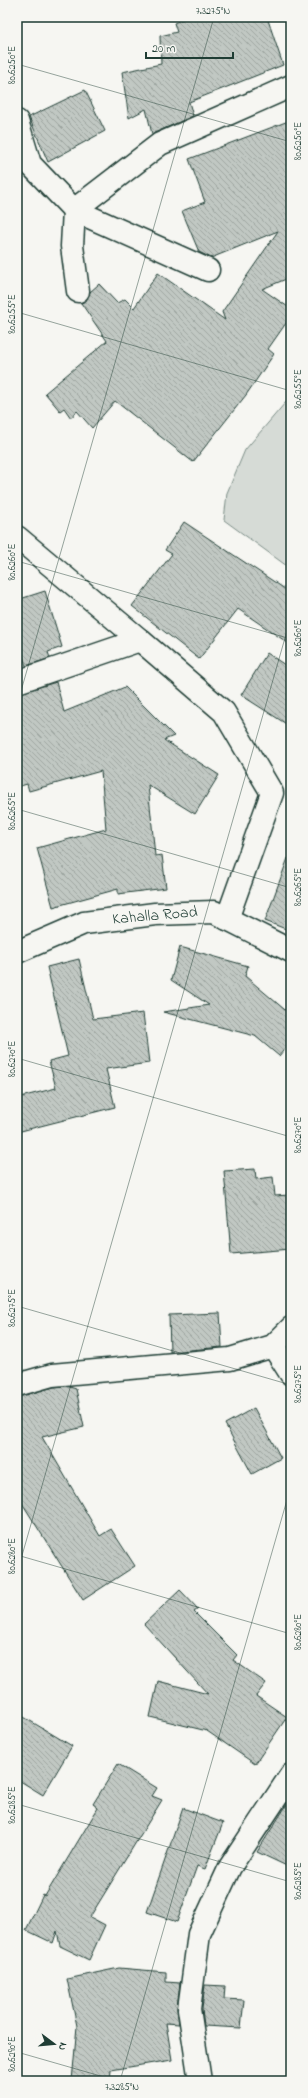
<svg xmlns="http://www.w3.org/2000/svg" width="308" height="2098" viewBox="0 0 308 2098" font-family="'Indie Flower',sans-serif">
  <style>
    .green { fill: #d6dbd6; stroke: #7a8c85 }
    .building { fill: url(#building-back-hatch); stroke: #1f3d34 }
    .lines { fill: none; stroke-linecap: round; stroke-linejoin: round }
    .minor-casing { stroke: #1f3d34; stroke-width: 25 }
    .minor { stroke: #f6f6f2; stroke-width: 22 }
    .ticks { fill: none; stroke: #1f3d34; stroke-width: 1; stroke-opacity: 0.45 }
    .labels { text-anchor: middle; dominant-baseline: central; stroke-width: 3; stroke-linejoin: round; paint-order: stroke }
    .street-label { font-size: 16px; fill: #1f3d34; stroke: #f6f6f2 }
    .neatline { fill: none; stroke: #1f3d34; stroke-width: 1.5 }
    .ticks-label { font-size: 10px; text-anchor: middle; fill: #1f3d34 }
  </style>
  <defs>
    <pattern id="building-back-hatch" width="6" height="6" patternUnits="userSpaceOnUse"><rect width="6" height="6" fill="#c1c8c3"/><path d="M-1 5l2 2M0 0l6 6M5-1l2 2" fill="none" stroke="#9ca49f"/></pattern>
  </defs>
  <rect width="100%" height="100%" fill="#f6f6f2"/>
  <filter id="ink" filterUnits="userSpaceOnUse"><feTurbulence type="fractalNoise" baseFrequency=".025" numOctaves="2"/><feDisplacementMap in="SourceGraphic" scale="8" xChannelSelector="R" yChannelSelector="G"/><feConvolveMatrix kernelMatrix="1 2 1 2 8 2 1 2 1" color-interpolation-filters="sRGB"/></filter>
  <g filter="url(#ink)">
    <path class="green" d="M 291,396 L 291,569 L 224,520 L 227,493 L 245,450 Z"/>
    <g class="building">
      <path d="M 188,17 L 267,17 L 283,65 L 189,102 L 193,116 L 152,134 L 146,109 L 129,118 L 122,72 L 161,64 L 160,36 L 177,32 L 174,23 Z"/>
      <path d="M 85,90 L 105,131 L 48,162 L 29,117 Z"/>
      <path d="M 291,120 L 291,277 L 262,289 L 291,309 L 291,316 L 268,349 L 274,354 L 246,395 L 193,462 L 115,401 L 92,428 L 77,411 L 71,418 L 64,408 L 60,411 L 45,393 L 107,341 L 81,303 L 86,301 L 90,292 L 99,284 L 117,303 L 125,299 L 134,308 L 158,273 L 225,320 L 222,312 L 278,231 L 211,258 L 199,252 L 182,211 L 205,202 L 189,159 Z"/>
      <path d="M 184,522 L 291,593 L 291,645 L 238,609 L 199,659 L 132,606 L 172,554 L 165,550 Z"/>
      <path d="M 45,591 L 62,647 L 48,652 L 50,658 L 26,666 L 17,636 L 17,600 Z"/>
      <path d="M 267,653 L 291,669 L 291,727 L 241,695 Z"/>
      <path d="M 56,682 L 64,712 L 125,687 L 174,736 L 164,740 L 219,775 L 195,814 L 148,785 L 155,856 L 162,855 L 166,888 L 118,894 L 118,889 L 53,907 L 37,848 L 106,829 L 101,771 L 29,791 L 27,784 L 17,787 L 17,694 Z"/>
      <path d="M 288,858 L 291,859 L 291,931 L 265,921 Z"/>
      <path d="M 180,947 L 248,966 L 245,976 L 291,1015 L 291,1041 L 279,1056 L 255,1036 L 163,1012 L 209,1005 L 171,980 Z"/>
      <path d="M 79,959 L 93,1019 L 143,1013 L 149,1063 L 106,1069 L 115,1107 L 17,1132 L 17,1098 L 56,1088 L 49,1061 L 68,1056 L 47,967 Z"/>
      <path d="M 255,1169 L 256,1179 L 273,1177 L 275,1196 L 289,1195 L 291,1249 L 231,1254 L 224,1171 Z"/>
      <path d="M 220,1313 L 222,1347 L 170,1352 L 169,1315 Z"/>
      <path d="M 66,1386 L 76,1389 L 84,1427 L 42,1437 L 100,1536 L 111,1529 L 135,1566 L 83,1600 L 17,1495 L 17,1397 L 54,1387 Z"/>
      <path d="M 254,1408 L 281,1458 L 252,1474 L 225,1424 Z"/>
      <path d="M 180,1590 L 198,1609 L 194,1612 L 237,1655 L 233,1660 L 266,1683 L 256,1696 L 287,1717 L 255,1764 L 207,1731 L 150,1717 L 158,1681 L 208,1694 L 144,1624 Z"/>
      <path d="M 17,1713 L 72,1746 L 43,1795 L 17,1779 Z"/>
      <path d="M 118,1764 L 157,1788 L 152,1796 L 162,1800 L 90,1917 L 105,1925 L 89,1960 L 60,1946 L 57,1931 L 53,1943 L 26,1930 L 43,1895 L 45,1896 L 98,1808 L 93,1804 Z"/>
      <path d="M 291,1798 L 291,1868 L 257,1852 Z"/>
      <path d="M 183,1808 L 223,1823 L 205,1869 L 197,1866 L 177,1922 L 147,1912 Z"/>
      <path d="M 119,1968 L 166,1972 L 166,1982 L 180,1983 L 177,2008 L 179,2024 L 166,2023 L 172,2060 L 111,2070 L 110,2081 L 72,2081 L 77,2026 L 67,1979 Z"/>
      <path d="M 205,1985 L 225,1986 L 224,1999 L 244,2000 L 241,2028 L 204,2026 L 202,2009 Z"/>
    </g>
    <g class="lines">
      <g class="minor-casing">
        <g id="minor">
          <path d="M 17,121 L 30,164 L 74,210 L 208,270"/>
          <path d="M 78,291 L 72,246 L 74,210 L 160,144 L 291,86"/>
          <path d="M 17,537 L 140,640 L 17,682"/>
          <path d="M 140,640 L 224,712 L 272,793 L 227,919"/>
          <path d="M 17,952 L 84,923 L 155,914 L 214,912 L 291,951"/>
          <path d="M 273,1346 L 291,1374"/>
          <path d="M 17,1385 L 52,1375 L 230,1359 L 273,1346 L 291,1328"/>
          <path d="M 200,2081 L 189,2009 L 199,1934 L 230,1867 L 291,1775"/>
        </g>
      </g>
      <use href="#minor" class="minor"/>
    </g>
  </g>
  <path class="ticks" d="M 17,64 L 291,142M 17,312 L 291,391M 17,561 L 291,639M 17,705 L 214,17M 17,809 L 291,888M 17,1058 L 291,1137M 17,1306 L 291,1385M 17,1555 L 291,1634M 17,1573 L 291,617M 17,1804 L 291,1882M 17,2052 L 118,2081M 120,2081 L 291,1486"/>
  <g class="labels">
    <g class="street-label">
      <text transform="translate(155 916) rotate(-5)">Kahalla Road</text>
    </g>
  </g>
  <rect width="308" height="2098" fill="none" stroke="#f6f6f2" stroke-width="44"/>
  <g transform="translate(54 2044) rotate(106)" stroke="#f6f6f2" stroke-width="3" paint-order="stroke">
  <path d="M0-3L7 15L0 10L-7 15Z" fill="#1f3d34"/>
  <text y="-6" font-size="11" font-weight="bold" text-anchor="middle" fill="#1f3d34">N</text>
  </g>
  <path d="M146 52v6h87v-6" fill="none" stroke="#1f3d34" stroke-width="2"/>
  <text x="152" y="52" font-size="12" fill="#1f3d34" stroke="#f6f6f2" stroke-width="3" paint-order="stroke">20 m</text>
  <rect x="22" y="22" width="264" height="2054" class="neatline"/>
  <g class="ticks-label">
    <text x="213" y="14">7.3275°N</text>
    <text transform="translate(11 65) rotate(-90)" y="4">80.6250°E</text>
    <text transform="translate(297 141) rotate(-90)" y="4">80.6250°E</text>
    <text transform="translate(11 314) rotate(-90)" y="4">80.6255°E</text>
    <text transform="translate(297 389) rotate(-90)" y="4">80.6255°E</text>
    <text transform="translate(11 562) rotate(-90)" y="4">80.6260°E</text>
    <text transform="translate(297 638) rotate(-90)" y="4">80.6260°E</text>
    <text transform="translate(11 811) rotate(-90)" y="4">80.6265°E</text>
    <text transform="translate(297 887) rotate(-90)" y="4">80.6265°E</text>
    <text transform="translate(11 1059) rotate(-90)" y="4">80.6270°E</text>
    <text transform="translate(297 1135) rotate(-90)" y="4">80.6270°E</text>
    <text transform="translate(11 1308) rotate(-90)" y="4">80.6275°E</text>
    <text transform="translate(297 1384) rotate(-90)" y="4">80.6275°E</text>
    <text transform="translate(11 1556) rotate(-90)" y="4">80.6280°E</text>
    <text transform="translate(297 1632) rotate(-90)" y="4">80.6280°E</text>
    <text transform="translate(11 1805) rotate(-90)" y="4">80.6285°E</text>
    <text transform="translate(297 1881) rotate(-90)" y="4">80.6285°E</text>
    <text transform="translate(11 2054) rotate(-90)" y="4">80.6290°E</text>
    <text x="122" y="2090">7.3285°N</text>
  </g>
</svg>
